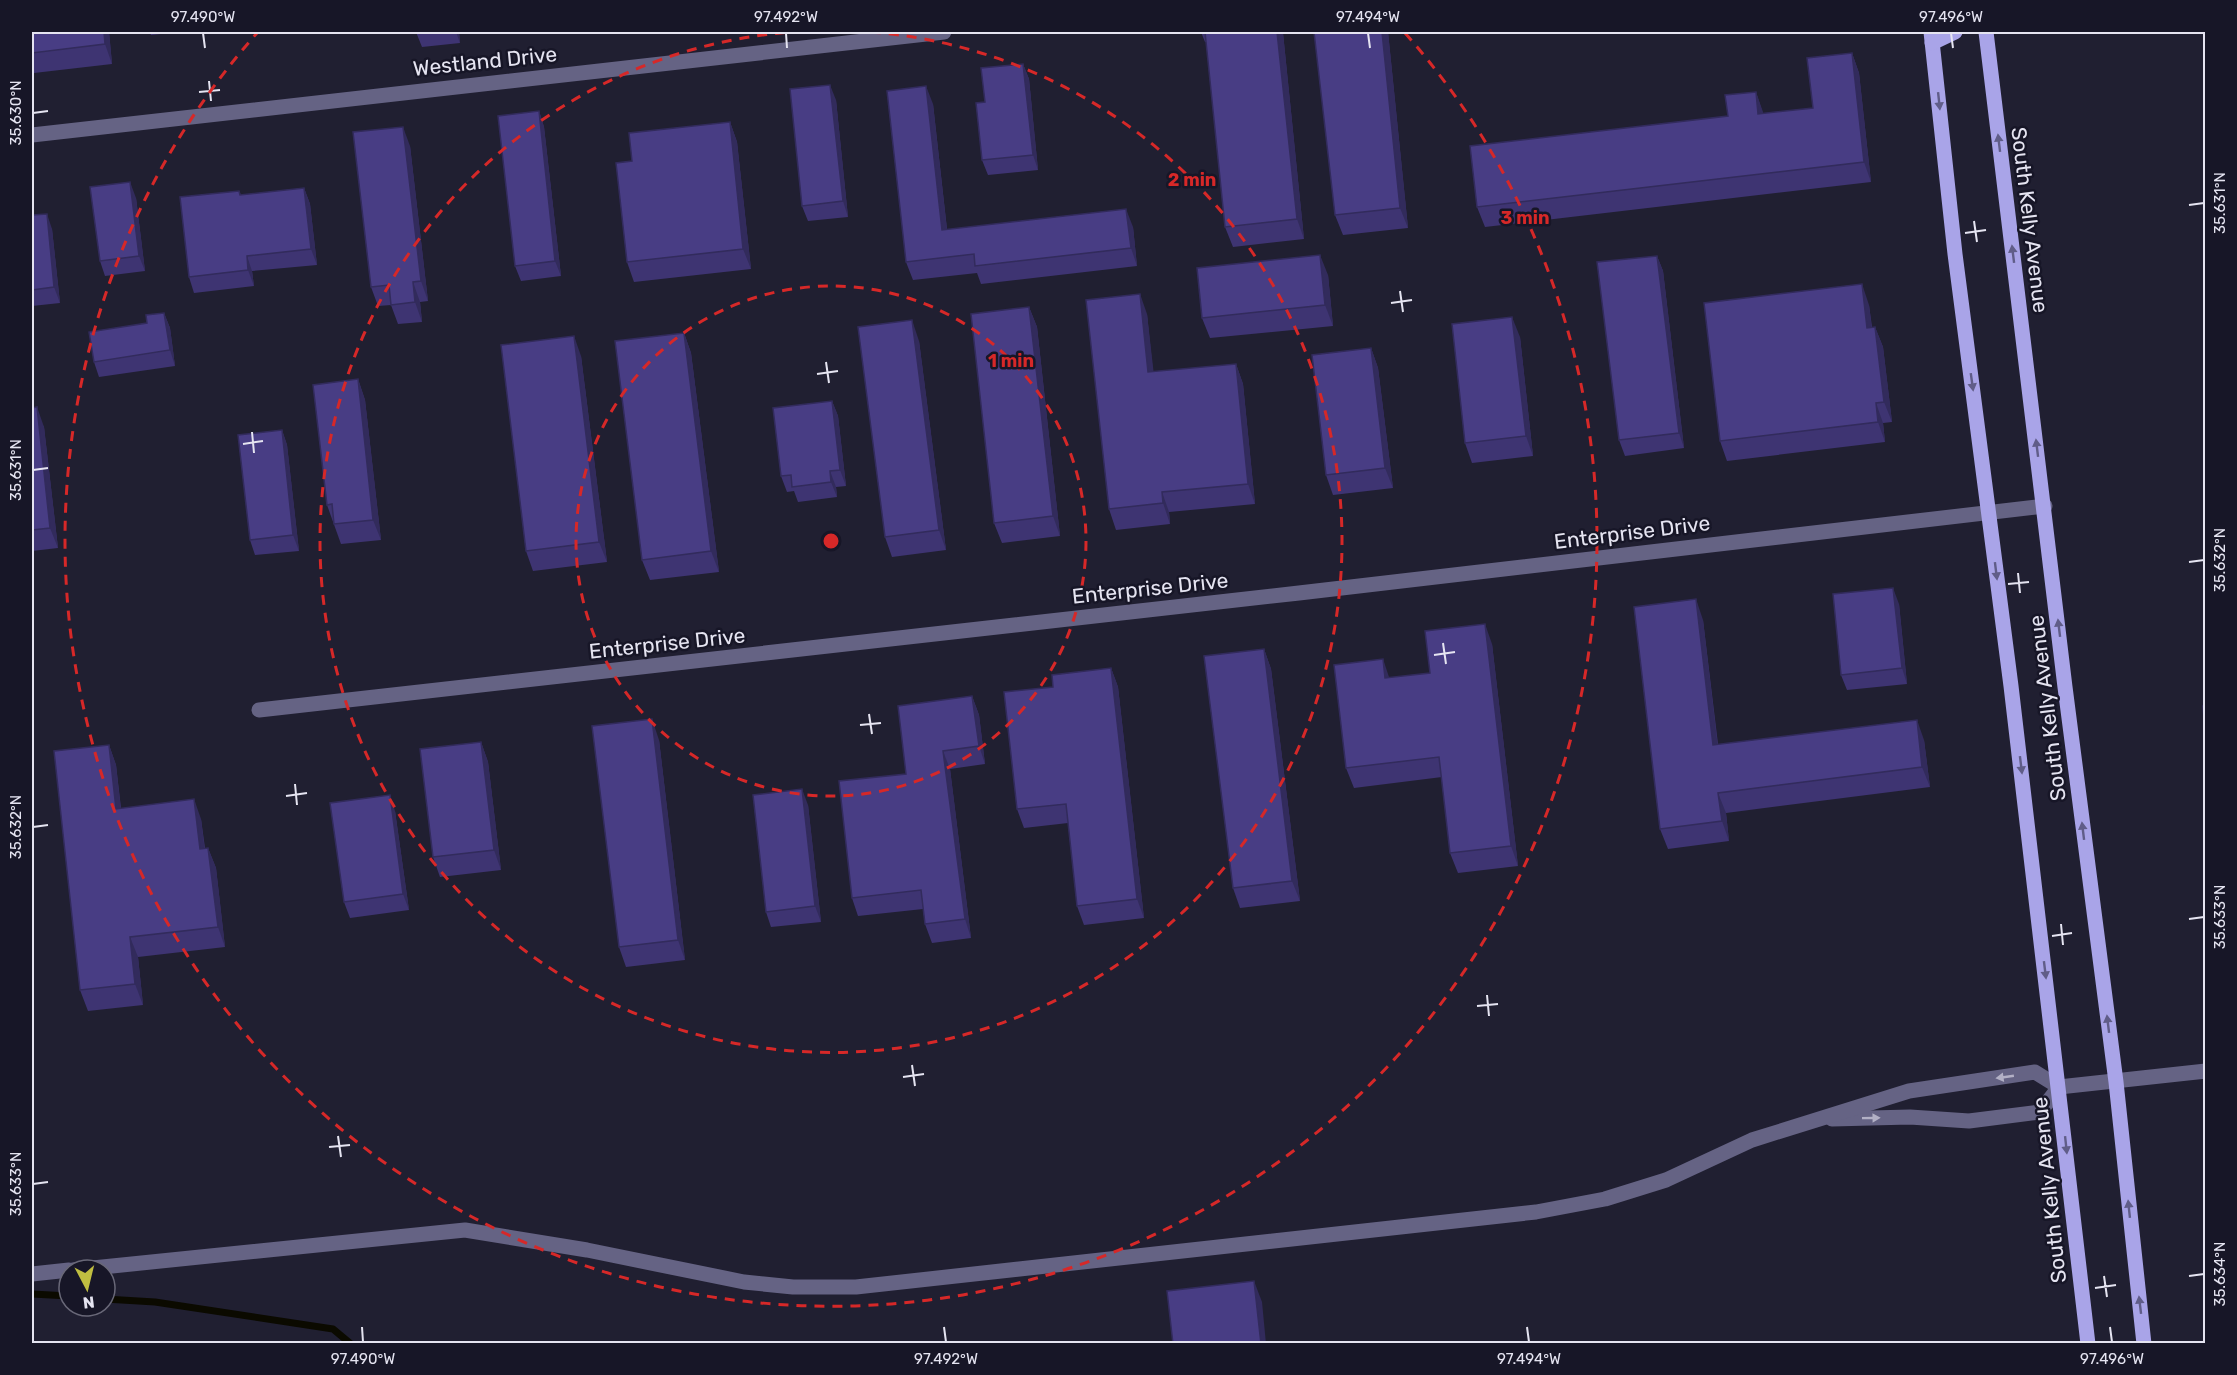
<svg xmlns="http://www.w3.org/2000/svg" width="2237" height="1375" viewBox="0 0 2237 1375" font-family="Rubik,sans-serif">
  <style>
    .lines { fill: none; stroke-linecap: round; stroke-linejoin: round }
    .stream { stroke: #0b0a00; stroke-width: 7 }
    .minor { stroke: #656384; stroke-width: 15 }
    .major { stroke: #a9a4e8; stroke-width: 15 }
    .wall { fill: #3e3472 }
    .shaded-wall { fill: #322b5c }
    .building { fill: #483d84; stroke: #322b5c; stroke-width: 1.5 }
    .oneway { fill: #605d88 }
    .oneway2 { fill: #b2b0c5 }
    .ticks { fill: none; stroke: #e5e4f1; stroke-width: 2 }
    .ring { fill: none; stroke: #d62828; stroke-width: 3; stroke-dasharray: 10 8 }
    .labels { text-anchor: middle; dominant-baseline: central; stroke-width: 5; stroke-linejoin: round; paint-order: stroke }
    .street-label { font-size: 21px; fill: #e5e4f1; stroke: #171627 }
    .centre { fill: #d62828; stroke: #171627; stroke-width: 3 }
    .ring-label { font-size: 18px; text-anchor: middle; font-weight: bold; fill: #d62828; stroke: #171627; stroke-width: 5; stroke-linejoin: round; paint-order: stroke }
    .neatline { fill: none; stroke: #e5e4f1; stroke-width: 2 }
    .ticks-label { font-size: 15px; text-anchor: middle; fill: #e5e4f1 }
  </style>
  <rect width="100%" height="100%" fill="#201f31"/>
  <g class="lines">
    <g class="stream">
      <path d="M 32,1294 L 69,1296"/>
      <path d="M 105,1299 L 155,1302 L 333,1329 L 351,1344"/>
    </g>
    <g class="minor">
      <path d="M 32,135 L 944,32"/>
      <path d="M 259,710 L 1299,593 L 2045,506"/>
      <path d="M 2059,1087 L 2206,1071"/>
      <path d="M 1832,1119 L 1910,1117 L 1969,1121 L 2040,1112 L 2059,1087"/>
      <path d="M 73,1270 L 465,1230 L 587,1250 L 744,1282 L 793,1287 L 856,1287 L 1536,1212 L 1605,1199 L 1666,1180 L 1752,1140 L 1909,1091 L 2035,1072 L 2059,1087"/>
      <path d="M 32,1274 L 69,1270"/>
    </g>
    <g class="major">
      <path d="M 1931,32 L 1955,254 L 2011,686 L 2088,1344"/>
      <path d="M 1986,32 L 2065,687 L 2116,1082 L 2144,1344"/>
      <path d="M 1932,43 L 1955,32"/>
    </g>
  </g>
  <g class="wall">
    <path d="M 32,32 L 109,32 L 112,64 L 34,73 L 32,67 Z"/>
    <path d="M 150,32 L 180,32 L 151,35 Z"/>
    <path d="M 416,32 L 459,32 L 460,43 L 422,47 Z"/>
    <path d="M 1201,32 L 1300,32 L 1283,33 L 1304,239 L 1233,247 L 1225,227 L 1206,42 L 1205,42 Z"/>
    <path d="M 1314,32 L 1388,32 L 1408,228 L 1343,235 L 1335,215 Z"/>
    <path d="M 1852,53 L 1859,73 L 1871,182 L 1485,227 L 1477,207 L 1728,116 L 1756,92 L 1763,114 L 1813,108 Z"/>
    <path d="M 1023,64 L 1029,79 L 1038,170 L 988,175 L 982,160 L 985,102 Z"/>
    <path d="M 836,100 L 848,217 L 808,221 L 802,206 Z"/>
    <path d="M 933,104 L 947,229 L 1133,227 L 1137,266 L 981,284 L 977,273 L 913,280 L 906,262 Z"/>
    <path d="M 539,111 L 544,127 L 561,276 L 521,281 L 515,266 Z"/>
    <path d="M 730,122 L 737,142 L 751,269 L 634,282 L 627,262 L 632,161 Z"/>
    <path d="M 410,146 L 428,301 L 420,302 L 422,322 L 398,324 L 391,305 L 378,306 L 371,287 Z"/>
    <path d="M 304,188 L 310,204 L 317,265 L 252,271 L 254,286 L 194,293 L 189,277 L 239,191 L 241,195 Z"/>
    <path d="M 136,198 L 145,271 L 105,276 L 100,261 Z"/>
    <path d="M 32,215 L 52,229 L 60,303 L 32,306 Z"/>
    <path d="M 1657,256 L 1663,271 L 1684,448 L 1625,456 L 1619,440 Z"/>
    <path d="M 1328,275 L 1333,326 L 1210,338 L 1202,318 Z"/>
    <path d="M 1869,305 L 1872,327 L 1875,327 L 1883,347 L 1892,422 L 1883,423 L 1885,442 L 1727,461 L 1720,441 Z"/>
    <path d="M 1029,307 L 1037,327 L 1060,536 L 1002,543 L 994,523 Z"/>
    <path d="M 164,313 L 170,328 L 175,366 L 99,377 L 94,362 L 147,323 Z"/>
    <path d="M 1147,314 L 1153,372 L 1236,364 L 1243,384 L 1255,504 L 1169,512 L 1170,524 L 1116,530 L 1109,509 Z"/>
    <path d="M 684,333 L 691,353 L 719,572 L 650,580 L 642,560 Z"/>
    <path d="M 1520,337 L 1533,456 L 1472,463 L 1465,443 Z"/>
    <path d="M 919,341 L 946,550 L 892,557 L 885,537 Z"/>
    <path d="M 1371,348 L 1378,368 L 1393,488 L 1333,495 L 1326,475 Z"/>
    <path d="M 581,356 L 607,562 L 533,571 L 526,551 Z"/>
    <path d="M 358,379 L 365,400 L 381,540 L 341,544 L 327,505 Z"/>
    <path d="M 832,401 L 838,416 L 846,486 L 836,487 L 837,497 L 798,502 L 794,491 L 787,492 L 781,476 Z"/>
    <path d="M 32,408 L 44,427 L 58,548 L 32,551 Z"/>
    <path d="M 282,430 L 287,445 L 299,551 L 255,555 L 250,540 Z"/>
    <path d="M 1899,604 L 1907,684 L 1847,690 L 1841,675 Z"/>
    <path d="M 1703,620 L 1718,744 L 1924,740 L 1930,787 L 1726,813 L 1729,841 L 1668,849 L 1660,829 Z"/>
    <path d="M 1492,644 L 1518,866 L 1458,873 L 1450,853 L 1442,777 L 1354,788 L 1346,768 L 1390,678 L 1430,673 Z"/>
    <path d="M 1264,649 L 1271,669 L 1300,901 L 1240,908 L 1233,888 Z"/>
    <path d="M 1111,668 L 1118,687 L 1144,918 L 1084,925 L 1077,906 L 1068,823 L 1024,828 L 1017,809 L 1053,687 Z"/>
    <path d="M 972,696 L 979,715 L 985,764 L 950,769 L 971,938 L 932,943 L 925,924 L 923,909 L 858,916 L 852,898 L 906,774 Z"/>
    <path d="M 659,740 L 685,960 L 626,967 L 619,947 Z"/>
    <path d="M 481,742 L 488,762 L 501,870 L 440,877 L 433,857 Z"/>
    <path d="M 109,745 L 116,765 L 121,808 L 201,819 L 205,848 L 208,848 L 216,868 L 225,947 L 138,957 L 143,1005 L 88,1011 L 80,990 Z"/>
    <path d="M 808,805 L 821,922 L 771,927 L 766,912 Z"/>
    <path d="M 395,811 L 409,910 L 350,918 L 344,902 Z"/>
  </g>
  <g class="shaded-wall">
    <path d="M 104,32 L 109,32 L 112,64 L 105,44 Z"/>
    <path d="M 456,32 L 459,32 L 460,43 Z"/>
    <path d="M 1277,32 L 1282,32 L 1283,33 L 1304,239 L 1297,219 Z"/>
    <path d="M 1382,32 L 1388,32 L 1408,228 L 1400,208 Z"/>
    <path d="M 1852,53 L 1859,73 L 1871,182 L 1864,162 Z"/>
    <path d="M 1023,64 L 1029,79 L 1038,170 L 1033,155 Z"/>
    <path d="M 830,85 L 836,100 L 848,217 L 843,201 Z"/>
    <path d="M 926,86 L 933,104 L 949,248 L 942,230 Z"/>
    <path d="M 1756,92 L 1763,112 L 1766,135 L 1758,114 Z"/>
    <path d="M 539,111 L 544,127 L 561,276 L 555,261 Z"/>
    <path d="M 730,122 L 737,142 L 751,269 L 743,249 Z"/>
    <path d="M 403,127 L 410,146 L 428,301 L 421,281 Z"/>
    <path d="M 130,182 L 136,198 L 145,271 L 139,256 Z"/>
    <path d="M 304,188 L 310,204 L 317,265 L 311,249 Z"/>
    <path d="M 1126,209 L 1133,227 L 1137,266 L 1131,248 Z"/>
    <path d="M 47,214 L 52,229 L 60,303 L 54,287 Z"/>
    <path d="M 1320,255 L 1328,275 L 1333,326 L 1325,305 Z"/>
    <path d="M 247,256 L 252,271 L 254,286 L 248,270 Z"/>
    <path d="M 1657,256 L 1663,271 L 1684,448 L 1679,433 Z"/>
    <path d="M 413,282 L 420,302 L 422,322 L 415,302 Z"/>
    <path d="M 1862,284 L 1869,305 L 1874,348 L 1867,328 Z"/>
    <path d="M 1140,294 L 1147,314 L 1156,393 L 1148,372 Z"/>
    <path d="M 1029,307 L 1037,327 L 1060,536 L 1053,516 Z"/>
    <path d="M 164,313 L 170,328 L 175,366 L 170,350 Z"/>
    <path d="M 1512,317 L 1520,337 L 1533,456 L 1526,436 Z"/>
    <path d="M 912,320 L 919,341 L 946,550 L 939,530 Z"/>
    <path d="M 1875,327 L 1883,347 L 1892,422 L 1884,402 Z"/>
    <path d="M 684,333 L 691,353 L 719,572 L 711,551 Z"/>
    <path d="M 574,336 L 581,356 L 607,562 L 599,542 Z"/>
    <path d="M 1371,348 L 1378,368 L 1393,488 L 1385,468 Z"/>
    <path d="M 1236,364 L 1243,384 L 1255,504 L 1248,484 Z"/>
    <path d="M 358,379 L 365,400 L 381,540 L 373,520 Z"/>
    <path d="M 832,401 L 838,416 L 846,486 L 840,470 Z"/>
    <path d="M 1876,403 L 1883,423 L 1885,442 L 1878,422 Z"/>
    <path d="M 37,407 L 44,427 L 58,548 L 50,528 Z"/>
    <path d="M 282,430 L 287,445 L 299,551 L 293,535 Z"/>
    <path d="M 830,471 L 836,487 L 837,497 L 831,482 Z"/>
    <path d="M 1162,492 L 1169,512 L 1170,524 L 1163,503 Z"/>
    <path d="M 1893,588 L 1899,604 L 1907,684 L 1902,668 Z"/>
    <path d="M 1696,599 L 1703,620 L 1720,765 L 1713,745 Z"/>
    <path d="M 1485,624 L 1492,644 L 1518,866 L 1511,846 Z"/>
    <path d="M 1264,649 L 1271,669 L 1300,901 L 1292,881 Z"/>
    <path d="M 1383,659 L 1390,680 L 1385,678 Z"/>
    <path d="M 1111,668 L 1118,687 L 1144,918 L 1137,899 Z"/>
    <path d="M 972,696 L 979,715 L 985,764 L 979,746 Z"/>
    <path d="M 652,719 L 659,740 L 685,960 L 678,940 Z"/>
    <path d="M 1917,720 L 1924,740 L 1930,787 L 1922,767 Z"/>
    <path d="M 481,742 L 488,762 L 501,870 L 494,850 Z"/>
    <path d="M 109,745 L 116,765 L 123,829 L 116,809 Z"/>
    <path d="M 943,751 L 950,769 L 971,938 L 965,919 Z"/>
    <path d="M 802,789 L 808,805 L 821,922 L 815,906 Z"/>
    <path d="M 1718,793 L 1726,813 L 1729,841 L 1722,821 Z"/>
    <path d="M 390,795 L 395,811 L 409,910 L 403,894 Z"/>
    <path d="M 194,799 L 201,819 L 207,869 L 200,849 Z"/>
    <path d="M 208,848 L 216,868 L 225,947 L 218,927 Z"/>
    <path d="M 130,937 L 138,957 L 143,1005 L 135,984 Z"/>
    <path d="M 1254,1281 L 1262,1302 L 1266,1344 L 1261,1344 Z"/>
  </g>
  <g class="building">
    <path d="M 32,32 L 104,32 L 105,44 L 32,53 Z"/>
    <path d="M 1205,32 L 1277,32 L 1297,219 L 1225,227 Z"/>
    <path d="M 1314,32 L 1382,32 L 1400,208 L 1335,215 Z"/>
    <path d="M 1852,53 L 1864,162 L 1477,207 L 1470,146 L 1728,116 L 1725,95 L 1756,92 L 1758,114 L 1813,108 L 1807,58 Z"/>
    <path d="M 1023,64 L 1033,155 L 982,160 L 976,103 L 985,102 L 981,68 Z"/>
    <path d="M 830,85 L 843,201 L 802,206 L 790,89 Z"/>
    <path d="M 926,86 L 942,230 L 1126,209 L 1131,248 L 975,266 L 974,254 L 906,262 L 887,91 Z"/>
    <path d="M 539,111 L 555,261 L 515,266 L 498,116 Z"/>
    <path d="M 730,122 L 743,249 L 627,262 L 616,163 L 632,161 L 629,133 Z"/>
    <path d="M 403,127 L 421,281 L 413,282 L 415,302 L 391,305 L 389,285 L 371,287 L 353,132 Z"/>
    <path d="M 130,182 L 139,256 L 100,261 L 90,187 Z"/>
    <path d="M 304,188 L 311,249 L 247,256 L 248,270 L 189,277 L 180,197 L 239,191 L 240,195 Z"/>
    <path d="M 47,214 L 54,287 L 32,290 L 32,215 Z"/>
    <path d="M 1320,255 L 1325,305 L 1202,318 L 1197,268 Z"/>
    <path d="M 1657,256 L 1679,433 L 1619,440 L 1597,262 Z"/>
    <path d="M 1862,284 L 1867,328 L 1875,327 L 1884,402 L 1876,403 L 1878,422 L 1720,441 L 1704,303 Z"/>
    <path d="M 1140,294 L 1148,372 L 1236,364 L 1248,484 L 1162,492 L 1163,503 L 1109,509 L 1086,300 Z"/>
    <path d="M 1029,307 L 1053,516 L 994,523 L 971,314 Z"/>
    <path d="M 164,313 L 170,350 L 94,362 L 89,332 L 147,323 L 146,315 Z"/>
    <path d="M 1512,317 L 1526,436 L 1465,443 L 1452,324 Z"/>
    <path d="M 912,320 L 939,530 L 885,537 L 858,327 Z"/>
    <path d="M 684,333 L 711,551 L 642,560 L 615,341 Z"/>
    <path d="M 574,336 L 599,542 L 526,551 L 501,345 Z"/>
    <path d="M 1371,348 L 1385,468 L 1326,475 L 1312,355 Z"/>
    <path d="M 358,379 L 373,520 L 334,524 L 332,504 L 327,505 L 313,385 Z"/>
    <path d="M 832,401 L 840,470 L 830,471 L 831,482 L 792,487 L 791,475 L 781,476 L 773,408 Z"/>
    <path d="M 37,407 L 50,528 L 32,530 L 32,408 Z"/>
    <path d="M 282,430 L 293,535 L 250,540 L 238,435 Z"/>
    <path d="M 1893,588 L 1902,668 L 1841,675 L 1833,594 Z"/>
    <path d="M 1696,599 L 1713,745 L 1917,720 L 1922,767 L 1718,793 L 1722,821 L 1660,829 L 1634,607 Z"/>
    <path d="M 1485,624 L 1511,846 L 1450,853 L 1439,757 L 1346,768 L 1334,665 L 1383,659 L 1385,678 L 1430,673 L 1425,631 Z"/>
    <path d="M 1264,649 L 1292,881 L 1233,888 L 1204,656 Z"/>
    <path d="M 1111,668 L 1137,899 L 1077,906 L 1066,804 L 1017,809 L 1004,692 L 1053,687 L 1052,675 Z"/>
    <path d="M 972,696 L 979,746 L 943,751 L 965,919 L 925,924 L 921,890 L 852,898 L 839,781 L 906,774 L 898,706 Z"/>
    <path d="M 2205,705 L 2205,730 L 2203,706 Z"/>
    <path d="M 652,719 L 678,940 L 619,947 L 592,726 Z"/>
    <path d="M 481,742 L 494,850 L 433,857 L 420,749 Z"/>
    <path d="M 109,745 L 116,809 L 194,799 L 200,849 L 208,848 L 218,927 L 130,937 L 135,984 L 80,990 L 54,751 Z"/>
    <path d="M 802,789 L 815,906 L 766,912 L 753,795 Z"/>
    <path d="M 390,795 L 403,894 L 344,902 L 330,803 Z"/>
    <path d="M 1254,1281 L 1261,1344 L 1173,1344 L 1167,1291 Z"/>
  </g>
  <defs><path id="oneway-solid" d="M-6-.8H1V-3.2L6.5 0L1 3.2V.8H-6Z" transform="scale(1.5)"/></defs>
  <g class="oneway">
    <use href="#oneway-solid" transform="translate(1939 101) rotate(84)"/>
    <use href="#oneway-solid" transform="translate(1999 143) rotate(-97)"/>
    <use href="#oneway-solid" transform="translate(2013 254) rotate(-97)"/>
    <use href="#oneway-solid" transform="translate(1972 382) rotate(82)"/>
    <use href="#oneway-solid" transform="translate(2037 448) rotate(-97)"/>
    <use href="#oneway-solid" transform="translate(1996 571) rotate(83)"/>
    <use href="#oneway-solid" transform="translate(2059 628) rotate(-97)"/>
    <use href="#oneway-solid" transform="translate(2021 765) rotate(83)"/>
    <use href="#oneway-solid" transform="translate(2083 831) rotate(-97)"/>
    <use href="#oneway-solid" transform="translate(2045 970) rotate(83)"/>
    <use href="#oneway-solid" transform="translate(2108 1024) rotate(-97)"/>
    <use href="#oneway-solid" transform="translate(2066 1145) rotate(84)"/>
    <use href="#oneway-solid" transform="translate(2129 1209) rotate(-96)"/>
    <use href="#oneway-solid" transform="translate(2140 1305) rotate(-97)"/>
  </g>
  <g class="oneway2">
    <use href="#oneway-solid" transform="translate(2005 1077) rotate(172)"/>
    <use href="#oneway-solid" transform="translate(1871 1118) rotate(-1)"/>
  </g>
  <path class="ticks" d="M 203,33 L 205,48M 786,33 L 787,48M 1368,33 L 1370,48M 1951,33 L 1953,48M 209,81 L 211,101M 199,92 L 220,90M 33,113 L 48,111M 2189,205 L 2204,203M 1974,221 L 1977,242M 1965,233 L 1986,230M 1400,291 L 1403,312M 1391,303 L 1412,300M 826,362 L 829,383M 817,374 L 838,371M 252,432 L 254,453M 243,444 L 263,441M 33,470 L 48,468M 2189,562 L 2204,560M 2018,573 L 2020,593M 2008,584 L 2029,582M 1443,643 L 1446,664M 1434,655 L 1455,652M 869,714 L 872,734M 860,725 L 881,723M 295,784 L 297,805M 286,796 L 307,793M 33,827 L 48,825M 2189,919 L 2204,917M 2061,924 L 2063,945M 2052,936 L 2072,933M 1487,995 L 1489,1016M 1477,1006 L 1498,1004M 912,1065 L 915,1086M 903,1077 L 924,1074M 338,1136 L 341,1157M 329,1147 L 350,1145M 33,1184 L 48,1182M 2104,1276 L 2107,1297M 2189,1276 L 2204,1274M 2095,1288 L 2116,1285M 362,1327 L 363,1342M 944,1327 L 946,1342M 1527,1327 L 1529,1342M 2110,1327 L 2112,1342"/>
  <g class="ring">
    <circle cx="831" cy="541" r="255"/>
    <path d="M871 32A511 511 0 1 1 791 32"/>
    <path d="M1405 33A766 766 0 1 1 257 33"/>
  </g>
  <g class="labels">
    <g class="street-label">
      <text transform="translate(485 61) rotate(-6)">Westland Drive</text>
      <text transform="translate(2030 220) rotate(83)">South Kelly Avenue</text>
      <text transform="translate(1632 532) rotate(-7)">Enterprise Drive</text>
      <text transform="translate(1150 588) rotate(-6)">Enterprise Drive</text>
      <text transform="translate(667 643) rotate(-6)">Enterprise Drive</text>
      <text transform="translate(2047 708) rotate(-97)">South Kelly Avenue</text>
      <text transform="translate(2049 1190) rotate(-96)">South Kelly Avenue</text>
    </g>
  </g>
  <circle cx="831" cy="541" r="9" class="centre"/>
  <g class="ring-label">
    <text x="1192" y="186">2 min</text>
    <text x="1525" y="224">3 min</text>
    <text x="1011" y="367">1 min</text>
  </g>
  <rect width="2237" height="1375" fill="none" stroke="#171627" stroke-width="66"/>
  <g transform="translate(87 1288) rotate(173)"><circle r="28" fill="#171627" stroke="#696878" stroke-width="1.5"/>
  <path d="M0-4.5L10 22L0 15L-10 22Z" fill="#c0be41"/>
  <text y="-9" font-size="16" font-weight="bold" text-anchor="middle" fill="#e5e4f1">N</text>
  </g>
  <rect x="33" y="33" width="2171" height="1309" class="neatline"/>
  <g class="ticks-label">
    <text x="203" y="22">97.490°W</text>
    <text x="786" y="22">97.492°W</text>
    <text x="1368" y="22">97.494°W</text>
    <text x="1951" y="22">97.496°W</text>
    <text transform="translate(16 113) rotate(-90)" y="5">35.630°N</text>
    <text transform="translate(2220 203) rotate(-90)" y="5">35.631°N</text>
    <text transform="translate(16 470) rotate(-90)" y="5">35.631°N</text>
    <text transform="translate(2220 560) rotate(-90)" y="5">35.632°N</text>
    <text transform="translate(16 827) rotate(-90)" y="5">35.632°N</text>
    <text transform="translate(2220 917) rotate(-90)" y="5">35.633°N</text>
    <text transform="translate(16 1184) rotate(-90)" y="5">35.633°N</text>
    <text transform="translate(2220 1274) rotate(-90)" y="5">35.634°N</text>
    <text x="363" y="1364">97.490°W</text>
    <text x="946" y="1364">97.492°W</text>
    <text x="1529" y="1364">97.494°W</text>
    <text x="2112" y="1364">97.496°W</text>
  </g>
</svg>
